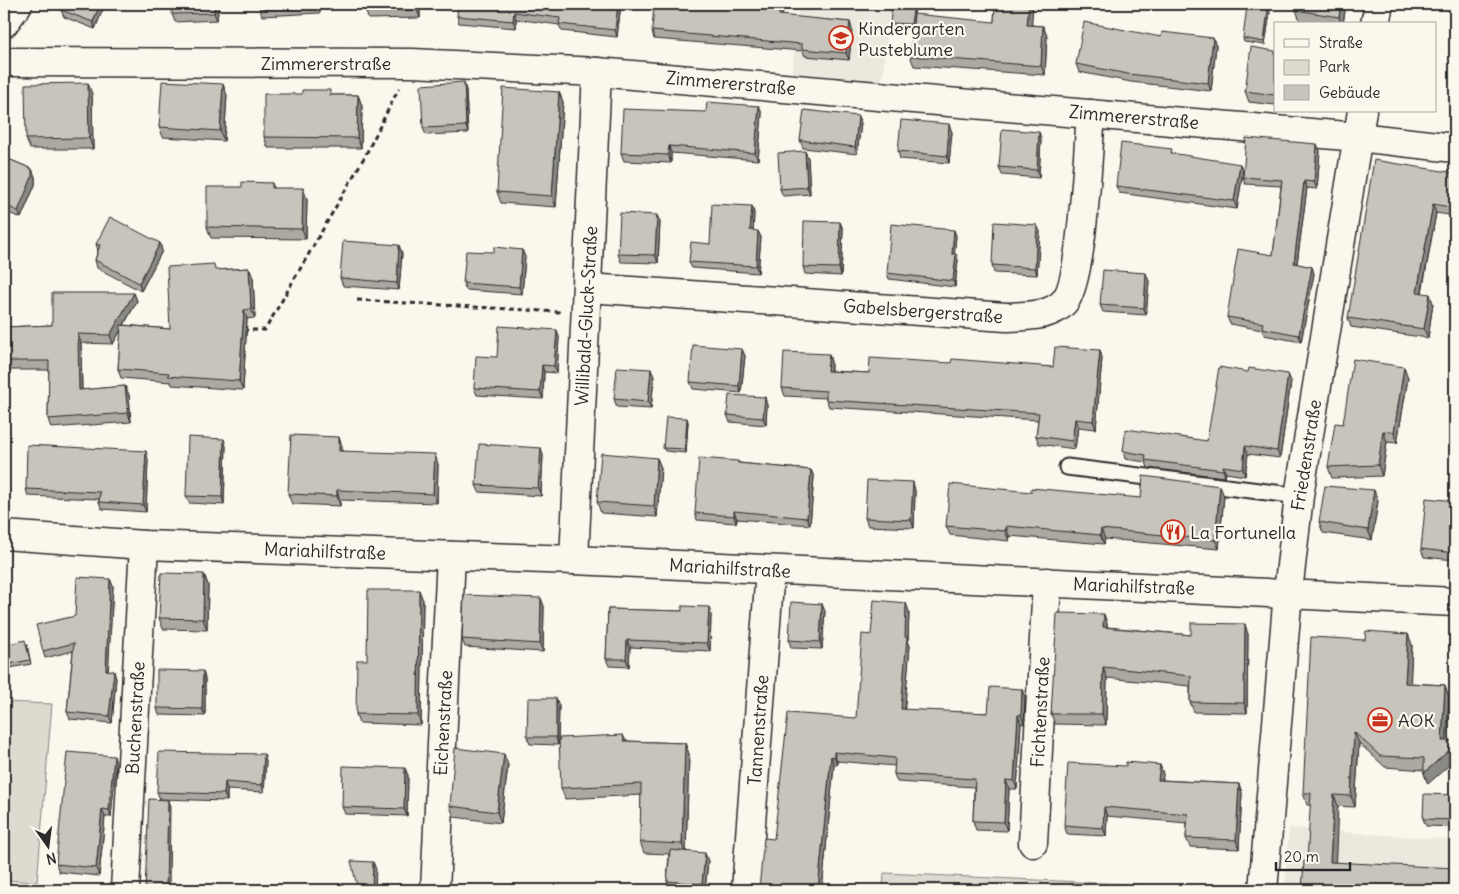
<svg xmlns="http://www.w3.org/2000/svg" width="1459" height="894" viewBox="0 0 1459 894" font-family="Delius,sans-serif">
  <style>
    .built { fill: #ebe8de }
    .green { fill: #dddad0; stroke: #84827e }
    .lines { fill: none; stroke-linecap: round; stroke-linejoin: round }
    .service-casing { stroke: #2b2b2b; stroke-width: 19 }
    .minor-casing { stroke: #2b2b2b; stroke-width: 31 }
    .tertiary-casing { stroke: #2b2b2b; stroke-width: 31 }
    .secondary-casing { stroke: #2b2b2b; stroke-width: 31 }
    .path { stroke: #2b2b2b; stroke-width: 3; stroke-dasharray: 5 4; stroke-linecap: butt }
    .service { stroke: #fbf7ec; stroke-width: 15 }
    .minor { stroke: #fbf7ec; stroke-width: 28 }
    .tertiary { stroke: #fbf7ec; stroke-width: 28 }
    .secondary { stroke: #fbf7ec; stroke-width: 28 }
    .wall { fill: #aba9a2; stroke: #2b2b2b }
    .shaded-wall { fill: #8b8984; stroke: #2b2b2b }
    .building { fill: #c7c4bc; stroke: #2b2b2b }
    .labels { text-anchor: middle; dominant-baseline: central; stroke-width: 4.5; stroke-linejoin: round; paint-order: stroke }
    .poi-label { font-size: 18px; fill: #2b2b2b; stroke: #fbf7ec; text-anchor: start }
    .street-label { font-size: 18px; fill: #2b2b2b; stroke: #fbf7ec }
  </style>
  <rect width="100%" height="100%" fill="#fbf7ec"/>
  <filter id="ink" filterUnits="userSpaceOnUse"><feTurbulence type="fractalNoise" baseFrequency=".02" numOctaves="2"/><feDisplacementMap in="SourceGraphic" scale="10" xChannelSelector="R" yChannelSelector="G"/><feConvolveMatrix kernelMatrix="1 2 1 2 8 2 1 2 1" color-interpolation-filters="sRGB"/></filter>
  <g filter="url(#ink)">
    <g class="built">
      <path d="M 799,4 L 890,4 L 882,82 L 792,73 Z"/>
      <path d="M 1289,828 L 1455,840 L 1455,890 L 1285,890 Z"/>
    </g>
    <g class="green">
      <path d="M 4,702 L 52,704 L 37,882 L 4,880 Z"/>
      <path d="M 884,873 L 1145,885 L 1145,890 L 883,890 Z"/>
    </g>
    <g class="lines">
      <g class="service-casing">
        <path id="service" d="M 1067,467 L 1299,496"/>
      </g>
      <g class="minor-casing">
        <g id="minor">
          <path d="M 1375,24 L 1379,4"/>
          <path d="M 4,62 L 412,63 L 597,72 L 1358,137 L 1455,148"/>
          <path d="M 588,288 L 1006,317 C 1024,316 1051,317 1064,302 C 1083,282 1088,147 1091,114"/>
          <path d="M 574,560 L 597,72"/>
          <path d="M 1033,843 L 1047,582"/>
          <path d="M 125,890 L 144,545"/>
          <path d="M 435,890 L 451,556"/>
          <path d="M 746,890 L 770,570"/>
          <path d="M 1263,890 L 1288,592 L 1299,496 L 1362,111"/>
        </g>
      </g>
      <g class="tertiary-casing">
        <path id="tertiary" d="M 4,535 L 144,545 L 574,560 L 1455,602"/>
      </g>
      <g class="secondary-casing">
        <path id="secondary" d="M 4,23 L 18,4"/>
      </g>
      <g class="path">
        <path d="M 357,300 L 560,312"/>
        <path d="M 243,330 L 265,330 L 365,156 L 399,88"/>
      </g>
      <use href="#service" class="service"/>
      <use href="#minor" class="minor"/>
      <use href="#tertiary" class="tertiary"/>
      <use href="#secondary" class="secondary"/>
    </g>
    <g class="wall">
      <path d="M 63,4 L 105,4 L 95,29 L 64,17 L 61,10 Z"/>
      <path d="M 219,4 L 217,20 L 175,22 L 172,14 Z"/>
      <path d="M 259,4 L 320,4 L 320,13 L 262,16 L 260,9 Z"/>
      <path d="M 420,4 L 420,18 L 368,19 L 366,11 Z"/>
      <path d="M 621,4 L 617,37 L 562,31 L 559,25 L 516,19 L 516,28 L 459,23 L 457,16 Z"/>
      <path d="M 995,4 L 1033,4 L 1031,25 L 1043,26 L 1047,36 L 1045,75 L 914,66 L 910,56 L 994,22 Z"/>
      <path d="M 1346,4 L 1343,24 L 1317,24 L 1300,21 L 1296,10 Z"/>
      <path d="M 915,7 L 913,28 L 891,26 L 890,23 Z"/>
      <path d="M 1268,9 L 1270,12 L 1265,45 L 1244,42 L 1243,38 Z"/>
      <path d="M 783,10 L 782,16 L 850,22 L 852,30 L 849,60 L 805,56 L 803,51 L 654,39 L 652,31 Z"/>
      <path d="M 1161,37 L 1213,38 L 1216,46 L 1211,91 L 1131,82 L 1079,72 L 1076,64 Z"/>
      <path d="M 1275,51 L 1275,105 L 1249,102 L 1245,91 Z"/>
      <path d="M 466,90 L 468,133 L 426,135 L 423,128 Z"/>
      <path d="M 559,92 L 563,102 L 556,207 L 501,203 L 497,192 Z"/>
      <path d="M 92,94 L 93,149 L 30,149 L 26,139 Z"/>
      <path d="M 227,95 L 224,141 L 163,137 L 159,127 Z"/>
      <path d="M 331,95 L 358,95 L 362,106 L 361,148 L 268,148 L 264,137 Z"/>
      <path d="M 759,106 L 762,114 L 758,160 L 671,153 L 671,163 L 624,161 L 621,153 L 706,112 Z"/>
      <path d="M 861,123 L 857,154 L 803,148 L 800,140 Z"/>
      <path d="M 952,132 L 949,163 L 900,159 L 898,151 Z"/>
      <path d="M 1039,132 L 1041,139 L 1039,178 L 1002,175 L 999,167 Z"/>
      <path d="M 805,151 L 808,158 L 810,194 L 783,196 L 780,189 Z"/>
      <path d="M 1320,151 L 1317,189 L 1307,188 L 1297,264 L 1312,267 L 1314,274 L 1301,342 L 1264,335 L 1262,330 L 1230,324 L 1227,317 L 1273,255 L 1281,186 L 1245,184 L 1243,177 Z"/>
      <path d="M 4,157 L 32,169 L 35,177 L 35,185 L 21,218 L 4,211 Z"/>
      <path d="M 1240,164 L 1243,172 L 1237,209 L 1119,193 L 1116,186 Z"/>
      <path d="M 1455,173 L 1455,216 L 1436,213 L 1422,293 L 1433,303 L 1428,338 L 1351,327 L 1348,318 Z"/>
      <path d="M 272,183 L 274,188 L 307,199 L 306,239 L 211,238 L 207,227 L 242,187 Z"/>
      <path d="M 752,206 L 754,213 L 753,230 L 761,237 L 758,273 L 692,268 L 689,262 Z"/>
      <path d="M 660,222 L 658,263 L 621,262 L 618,254 Z"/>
      <path d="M 840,222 L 843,230 L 841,276 L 805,274 L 803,267 Z"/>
      <path d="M 1037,225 L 1040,232 L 1037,275 L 994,273 L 992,265 Z"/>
      <path d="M 954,230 L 956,236 L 954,254 L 958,260 L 955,287 L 889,279 L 887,273 Z"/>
      <path d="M 160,243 L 162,251 L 141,291 L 97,268 L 95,260 L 98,250 L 96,244 Z"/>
      <path d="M 522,250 L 525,257 L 522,294 L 466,290 L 463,283 L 494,252 Z"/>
      <path d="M 402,253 L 399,290 L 343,286 L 340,278 Z"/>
      <path d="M 249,268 L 253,277 L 255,318 L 247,319 L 243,390 L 172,385 L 171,382 L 121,378 L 118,369 L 121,330 L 113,344 L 81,343 L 82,390 L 125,386 L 129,395 L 131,422 L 51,428 L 48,419 L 49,370 L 5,370 L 4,366 L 4,327 L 52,325 L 134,293 L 137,301 L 124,325 L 170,329 L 217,270 Z"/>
      <path d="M 1149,281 L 1146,315 L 1103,312 L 1100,305 Z"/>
      <path d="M 557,330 L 559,337 L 557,373 L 544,372 L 543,399 L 477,395 L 474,388 L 497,357 Z"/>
      <path d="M 742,349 L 745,356 L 741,393 L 693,389 L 690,382 Z"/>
      <path d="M 1100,350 L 1102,358 L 1096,429 L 1078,427 L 1075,449 L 1039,444 L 1036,436 L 1038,420 L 829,407 L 826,398 L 785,396 L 782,388 L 829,354 L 831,362 L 831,371 L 869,373 L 951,363 L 1053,367 Z"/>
      <path d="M 1404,367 L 1408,378 L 1397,443 L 1387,442 L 1382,476 L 1332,478 L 1328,467 L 1343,424 Z"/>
      <path d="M 651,369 L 654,377 L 651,409 L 617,407 L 614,399 Z"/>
      <path d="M 1291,381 L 1280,458 L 1248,454 L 1245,476 L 1226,473 L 1225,477 L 1148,468 L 1146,462 L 1125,459 L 1123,451 L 1207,441 Z"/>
      <path d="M 767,405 L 766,425 L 730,422 L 727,415 Z"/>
      <path d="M 687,418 L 688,422 L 686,453 L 665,451 L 663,448 Z"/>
      <path d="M 226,446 L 224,505 L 189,503 L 186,496 Z"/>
      <path d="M 342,446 L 342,451 L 438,464 L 437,503 L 340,500 L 340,506 L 292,504 L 288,494 Z"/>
      <path d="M 543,455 L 541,496 L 479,492 L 476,485 Z"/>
      <path d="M 657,458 L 661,468 L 657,517 L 601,513 L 597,502 Z"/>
      <path d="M 148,459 L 146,512 L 102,509 L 99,502 L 99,499 L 28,496 L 26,489 Z"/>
      <path d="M 738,461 L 739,463 L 811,470 L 814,477 L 810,525 L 737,519 L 736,523 L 697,520 L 695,513 Z"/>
      <path d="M 915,490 L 914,528 L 868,526 L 865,518 Z"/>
      <path d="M 1224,496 L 1219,549 L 1105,539 L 1104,544 L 1009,536 L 1009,541 L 950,535 L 946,526 L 1141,498 Z"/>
      <path d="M 1378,501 L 1372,540 L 1323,533 L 1319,522 Z"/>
      <path d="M 1455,501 L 1455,560 L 1424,557 L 1421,549 Z"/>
      <path d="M 204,574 L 208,585 L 207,630 L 163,629 L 159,618 Z"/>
      <path d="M 110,579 L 113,586 L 108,671 L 116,678 L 112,723 L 70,719 L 67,712 L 73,651 L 45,658 L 43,651 Z"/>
      <path d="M 423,600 L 421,725 L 359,723 L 356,714 L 367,660 Z"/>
      <path d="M 544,606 L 543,652 L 465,647 L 462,639 Z"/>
      <path d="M 608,609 L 682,611 L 711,615 L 710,651 L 630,647 L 629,667 L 609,666 L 606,659 Z"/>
      <path d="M 825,611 L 822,649 L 791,648 L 789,640 Z"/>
      <path d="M 909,611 L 908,641 L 910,646 L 904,710 L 988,713 L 1025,697 L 1024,724 L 1021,723 L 1017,789 L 1009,789 L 1007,831 L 976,830 L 973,821 L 974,787 L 897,782 L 894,774 L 895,766 L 837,761 L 837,765 L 834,765 L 822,890 L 759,890 L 759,889 L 774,839 L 856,718 L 871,635 Z"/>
      <path d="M 1104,614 L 1107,624 L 1107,627 L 1191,635 L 1248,634 L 1247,713 L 1194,712 L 1190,702 L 1190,686 L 1107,678 L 1106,725 L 1055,724 L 1051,714 Z"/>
      <path d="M 1408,634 L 1412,645 L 1410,683 L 1445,685 L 1449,697 L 1447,741 L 1428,784 L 1424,773 L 1424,770 L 1385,767 L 1359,743 L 1355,807 L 1307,805 L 1303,793 L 1365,640 Z"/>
      <path d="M 27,644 L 31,664 L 10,668 L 9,664 Z"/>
      <path d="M 205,678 L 205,716 L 159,715 L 157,708 Z"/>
      <path d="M 559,706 L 558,745 L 530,744 L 527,737 Z"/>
      <path d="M 623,735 L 626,741 L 685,743 L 689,754 L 686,851 L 708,861 L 705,890 L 689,890 L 669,888 L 667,881 L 669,854 L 644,853 L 640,842 L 641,795 L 565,799 L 561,788 Z"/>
      <path d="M 266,761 L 264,792 L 227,790 L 227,801 L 160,799 L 157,792 Z"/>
      <path d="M 116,763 L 111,817 L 105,817 L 99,876 L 59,872 L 56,864 Z"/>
      <path d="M 508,765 L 501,823 L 454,817 L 450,806 Z"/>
      <path d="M 1160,765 L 1163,774 L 1162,780 L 1239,784 L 1242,793 L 1239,849 L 1190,847 L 1186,838 L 1187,823 L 1107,816 L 1106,836 L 1067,834 L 1064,825 L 1126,766 Z"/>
      <path d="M 408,775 L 407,816 L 345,814 L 342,807 Z"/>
      <path d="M 1455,795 L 1455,827 L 1426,826 L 1423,819 Z"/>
    </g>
    <g class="shaded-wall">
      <path d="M 100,4 L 105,4 L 95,29 L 93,22 Z"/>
      <path d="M 215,4 L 219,4 L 217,20 L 214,13 Z"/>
      <path d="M 317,4 L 320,4 L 320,13 L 317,5 Z"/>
      <path d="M 417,4 L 420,4 L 420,18 L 417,10 Z"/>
      <path d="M 618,4 L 621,4 L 617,37 L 615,30 Z"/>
      <path d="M 780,4 L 783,10 L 782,23 L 779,15 Z"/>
      <path d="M 914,4 L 915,7 L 913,28 L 911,24 Z"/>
      <path d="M 1029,4 L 1033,4 L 1031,35 L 1027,25 Z"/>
      <path d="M 1341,4 L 1346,4 L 1343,24 L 1341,24 L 1339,17 Z"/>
      <path d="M 1268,9 L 1270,12 L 1265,45 L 1264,42 Z"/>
      <path d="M 514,12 L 516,19 L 516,28 L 513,21 Z"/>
      <path d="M 850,22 L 852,30 L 849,60 L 846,53 Z"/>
      <path d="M 1043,26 L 1047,36 L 1045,75 L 1041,66 Z"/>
      <path d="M 1213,38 L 1216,46 L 1211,91 L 1208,83 Z"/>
      <path d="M 464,82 L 466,90 L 468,133 L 466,126 Z"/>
      <path d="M 88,83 L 92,94 L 93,149 L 89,138 Z"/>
      <path d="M 223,84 L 227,95 L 224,141 L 220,131 Z"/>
      <path d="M 559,92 L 563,102 L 556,207 L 552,196 Z"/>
      <path d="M 358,95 L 362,106 L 361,148 L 357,138 Z"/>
      <path d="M 759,106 L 762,114 L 758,160 L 755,153 Z"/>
      <path d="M 858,116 L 861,123 L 857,154 L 855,147 Z"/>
      <path d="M 949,124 L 952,132 L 949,163 L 947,156 Z"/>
      <path d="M 1039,132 L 1041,139 L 1039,178 L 1037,170 Z"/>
      <path d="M 1317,144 L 1320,151 L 1317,189 L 1314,182 Z"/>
      <path d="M 669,146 L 671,153 L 671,163 L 668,155 Z"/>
      <path d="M 805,151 L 808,158 L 810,194 L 807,187 Z"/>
      <path d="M 1240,164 L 1243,172 L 1237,209 L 1234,201 Z"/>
      <path d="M 32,169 L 35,177 L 35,185 L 21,218 L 18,211 Z"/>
      <path d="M 1304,181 L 1307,188 L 1296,270 L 1294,263 Z"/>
      <path d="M 303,188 L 307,199 L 306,239 L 302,229 Z"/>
      <path d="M 1433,204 L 1436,213 L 1420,301 L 1417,292 Z"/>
      <path d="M 752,206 L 754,213 L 753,237 L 750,230 Z"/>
      <path d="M 657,215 L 660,222 L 658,263 L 655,255 Z"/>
      <path d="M 840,222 L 843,230 L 841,276 L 839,268 Z"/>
      <path d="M 1037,225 L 1040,232 L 1037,275 L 1035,268 Z"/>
      <path d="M 954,230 L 956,236 L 954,260 L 952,254 Z"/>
      <path d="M 758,231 L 761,237 L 758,273 L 756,266 Z"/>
      <path d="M 160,243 L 162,251 L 141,291 L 139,283 Z"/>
      <path d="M 399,245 L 402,253 L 399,290 L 397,283 Z"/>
      <path d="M 522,250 L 525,257 L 522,294 L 519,287 Z"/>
      <path d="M 956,254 L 958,260 L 955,287 L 953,281 Z"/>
      <path d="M 1312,267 L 1314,274 L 1301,342 L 1299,335 Z"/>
      <path d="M 249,268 L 253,277 L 255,318 L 251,309 Z"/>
      <path d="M 1146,273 L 1149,281 L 1146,315 L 1144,308 Z"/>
      <path d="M 134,293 L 137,301 L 113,344 L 110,335 Z"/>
      <path d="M 1430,294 L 1433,303 L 1428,338 L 1424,329 Z"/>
      <path d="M 244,310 L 247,319 L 243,390 L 239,381 Z"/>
      <path d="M 557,330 L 559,337 L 557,373 L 554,366 Z"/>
      <path d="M 78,334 L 81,343 L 82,399 L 79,390 Z"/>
      <path d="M 742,349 L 745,356 L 741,393 L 739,386 Z"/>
      <path d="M 1100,350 L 1102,358 L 1096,429 L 1093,421 Z"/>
      <path d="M 829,354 L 831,362 L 830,378 L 827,371 Z"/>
      <path d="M 542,365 L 544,372 L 543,399 L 540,392 Z"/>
      <path d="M 1404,367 L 1408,378 L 1397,443 L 1394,432 Z"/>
      <path d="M 651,369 L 654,377 L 651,409 L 648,402 Z"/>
      <path d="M 1288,374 L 1291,381 L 1280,458 L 1277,451 Z"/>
      <path d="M 125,386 L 129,395 L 131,422 L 128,413 Z"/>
      <path d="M 765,397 L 767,405 L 766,425 L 763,418 Z"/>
      <path d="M 687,418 L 688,422 L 686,453 L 685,449 Z"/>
      <path d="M 1075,419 L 1078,427 L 1075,449 L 1072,441 Z"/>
      <path d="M 1383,431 L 1387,442 L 1382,476 L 1378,465 Z"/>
      <path d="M 339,437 L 342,446 L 342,460 L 339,451 Z"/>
      <path d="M 224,439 L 226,446 L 224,505 L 222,497 Z"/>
      <path d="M 1245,446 L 1248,454 L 1245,476 L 1243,469 Z"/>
      <path d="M 541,448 L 543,455 L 541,496 L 538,488 Z"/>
      <path d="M 146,451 L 148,459 L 146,512 L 143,505 Z"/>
      <path d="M 435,454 L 438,464 L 437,503 L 433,494 Z"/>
      <path d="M 657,458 L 661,468 L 657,517 L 654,506 Z"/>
      <path d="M 1223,466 L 1226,473 L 1225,477 L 1223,470 Z"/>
      <path d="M 811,470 L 814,477 L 810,525 L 807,518 Z"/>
      <path d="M 913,482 L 915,490 L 914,528 L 911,520 Z"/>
      <path d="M 1220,486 L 1224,496 L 1219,549 L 1215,540 Z"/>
      <path d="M 337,490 L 340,500 L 340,506 L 337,496 Z"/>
      <path d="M 1374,490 L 1378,501 L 1372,540 L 1368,530 Z"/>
      <path d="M 734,511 L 737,519 L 736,523 L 734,516 Z"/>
      <path d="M 1006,526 L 1009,536 L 1009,541 L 1005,531 Z"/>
      <path d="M 1101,529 L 1105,539 L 1104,544 L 1100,535 Z"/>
      <path d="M 204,574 L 208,585 L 207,630 L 203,619 Z"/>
      <path d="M 110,579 L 113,586 L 108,677 L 106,670 Z"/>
      <path d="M 419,590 L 423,600 L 421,725 L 418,715 Z"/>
      <path d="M 541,598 L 544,606 L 543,652 L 540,644 Z"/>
      <path d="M 906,603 L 909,611 L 908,641 L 910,646 L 904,718 L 901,709 Z"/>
      <path d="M 822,604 L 825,611 L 822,649 L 820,642 Z"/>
      <path d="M 709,607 L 711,615 L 710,651 L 707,643 Z"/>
      <path d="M 1104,614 L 1107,624 L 1107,637 L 1103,627 Z"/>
      <path d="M 1245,624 L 1248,634 L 1247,713 L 1244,703 Z"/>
      <path d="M 1408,634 L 1412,645 L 1410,695 L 1405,683 Z"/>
      <path d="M 627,640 L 630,647 L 629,667 L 626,659 Z"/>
      <path d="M 1103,667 L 1107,678 L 1106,725 L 1102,714 Z"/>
      <path d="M 114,671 L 116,678 L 112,723 L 109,716 Z"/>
      <path d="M 203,671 L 205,678 L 205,716 L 202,709 Z"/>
      <path d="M 1445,685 L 1449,697 L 1446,753 L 1442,741 Z"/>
      <path d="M 1022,689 L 1025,697 L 1024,724 L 1021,715 Z"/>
      <path d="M 556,698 L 559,706 L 558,745 L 556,737 Z"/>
      <path d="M 1018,715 L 1021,723 L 1017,789 L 1014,781 Z"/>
      <path d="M 1354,732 L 1359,743 L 1355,807 L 1351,796 Z"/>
      <path d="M 685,743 L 689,754 L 686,855 L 682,844 Z"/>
      <path d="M 1455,745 L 1455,760 L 1428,784 L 1424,773 Z"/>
      <path d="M 834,752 L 837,761 L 837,765 L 834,757 Z"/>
      <path d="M 264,754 L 266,761 L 264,792 L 262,785 Z"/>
      <path d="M 504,754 L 508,765 L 501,823 L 497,812 Z"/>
      <path d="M 114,756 L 116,763 L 111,817 L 109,810 Z"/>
      <path d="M 831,756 L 834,765 L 822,890 L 818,890 Z"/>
      <path d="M 1160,765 L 1163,774 L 1162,788 L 1158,780 Z"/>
      <path d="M 405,768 L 408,775 L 407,816 L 404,809 Z"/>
      <path d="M 1006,780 L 1009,789 L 1007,831 L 1004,822 Z"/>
      <path d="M 225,782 L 227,790 L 227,801 L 224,794 Z"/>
      <path d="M 1239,784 L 1242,793 L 1239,849 L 1236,840 Z"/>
      <path d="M 1334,795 L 1338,806 L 1335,874 L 1330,862 Z"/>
      <path d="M 168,800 L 170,807 L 169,890 L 166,890 Z"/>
      <path d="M 1104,807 L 1107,816 L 1106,836 L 1103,828 Z"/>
      <path d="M 102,809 L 105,817 L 99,876 L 96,868 Z"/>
      <path d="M 705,853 L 708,861 L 705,890 L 704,890 L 702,884 Z"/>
      <path d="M 373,862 L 376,869 L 375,890 L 372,890 Z"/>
    </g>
    <g class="building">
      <path d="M 63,4 L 100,4 L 93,22 L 61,10 Z"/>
      <path d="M 172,4 L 215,4 L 214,13 L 172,14 Z"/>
      <path d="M 259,4 L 317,4 L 317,5 L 260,9 Z"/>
      <path d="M 365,4 L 417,4 L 417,10 L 366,11 Z"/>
      <path d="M 458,4 L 618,4 L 615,30 L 559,24 L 560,18 L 514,12 L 513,21 L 457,16 Z"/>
      <path d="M 654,4 L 780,4 L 779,15 L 850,22 L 846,53 L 802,49 L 802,44 L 652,31 Z"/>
      <path d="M 892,4 L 914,4 L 911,24 L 890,23 Z"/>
      <path d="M 995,4 L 1029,4 L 1027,25 L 1043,26 L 1041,66 L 910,56 L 914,14 L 994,22 Z"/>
      <path d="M 1297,4 L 1341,4 L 1339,17 L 1296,10 Z"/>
      <path d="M 1247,6 L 1268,9 L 1264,42 L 1243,38 Z"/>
      <path d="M 1084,22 L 1161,37 L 1162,32 L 1213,38 L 1208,83 L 1128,74 L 1076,64 Z"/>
      <path d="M 1251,47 L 1275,51 L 1275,95 L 1245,91 Z"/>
      <path d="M 162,81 L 223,84 L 220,131 L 159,127 Z"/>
      <path d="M 464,82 L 466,126 L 423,128 L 421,85 Z"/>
      <path d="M 88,83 L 89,138 L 26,139 L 25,84 Z"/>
      <path d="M 503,88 L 559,92 L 552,196 L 497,192 Z"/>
      <path d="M 302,90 L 330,90 L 330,95 L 358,95 L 357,138 L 264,137 L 264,94 L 302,94 Z"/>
      <path d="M 707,102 L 759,106 L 755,153 L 669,146 L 668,155 L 621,153 L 623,109 L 706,112 Z"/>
      <path d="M 804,110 L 858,116 L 855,147 L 800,140 Z"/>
      <path d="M 901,120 L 949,124 L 947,156 L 898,151 Z"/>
      <path d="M 1002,129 L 1039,132 L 1037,170 L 999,167 Z"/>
      <path d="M 1246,138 L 1317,144 L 1314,182 L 1304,181 L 1294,263 L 1312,267 L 1299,335 L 1262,328 L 1263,323 L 1227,317 L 1238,249 L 1273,255 L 1282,180 L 1243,177 Z"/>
      <path d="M 1121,143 L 1172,149 L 1171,153 L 1240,164 L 1234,201 L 1116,186 Z"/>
      <path d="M 805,151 L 807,187 L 780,189 L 778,153 Z"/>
      <path d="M 4,157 L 32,169 L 32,177 L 18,211 L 4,205 Z"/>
      <path d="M 1374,160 L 1455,173 L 1455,208 L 1433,204 L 1417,292 L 1430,294 L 1424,329 L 1348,318 Z"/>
      <path d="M 242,182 L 272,183 L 272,188 L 303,188 L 302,229 L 207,227 L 207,187 L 242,187 Z"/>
      <path d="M 712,204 L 752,206 L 750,230 L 758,231 L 756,266 L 689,262 L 691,242 L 710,244 Z"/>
      <path d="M 620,213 L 657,215 L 655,255 L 618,254 Z"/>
      <path d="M 110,217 L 160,243 L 139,283 L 95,260 L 100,245 L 96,244 Z"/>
      <path d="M 804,221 L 840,222 L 839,268 L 803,267 Z"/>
      <path d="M 994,222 L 1037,225 L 1035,268 L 992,265 Z"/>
      <path d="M 891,224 L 954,230 L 952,254 L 956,254 L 953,281 L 887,273 Z"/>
      <path d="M 343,241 L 399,245 L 397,283 L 340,278 Z"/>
      <path d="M 494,247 L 522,250 L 519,287 L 463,283 L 466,251 L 494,252 Z"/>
      <path d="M 214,264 L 215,270 L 249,268 L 251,309 L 244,310 L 239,381 L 168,376 L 169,373 L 118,369 L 121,325 L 170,329 L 167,267 Z"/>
      <path d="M 1103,270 L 1146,273 L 1144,308 L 1100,305 Z"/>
      <path d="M 52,293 L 134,293 L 110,335 L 78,334 L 79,390 L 125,386 L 128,413 L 48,419 L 49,361 L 4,361 L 4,327 L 52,325 Z"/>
      <path d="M 499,326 L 557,330 L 554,366 L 542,365 L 540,392 L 474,388 L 476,356 L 497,357 Z"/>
      <path d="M 693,345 L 742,349 L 739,386 L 690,382 Z"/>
      <path d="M 1055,347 L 1100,350 L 1093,421 L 1075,419 L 1072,441 L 1036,436 L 1039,413 L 826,400 L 826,391 L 782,388 L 784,352 L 829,354 L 827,371 L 869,373 L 870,358 L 951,363 L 952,359 L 1053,367 Z"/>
      <path d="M 1353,359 L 1404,367 L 1394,432 L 1383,431 L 1378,465 L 1328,467 L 1335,423 L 1343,424 Z"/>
      <path d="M 617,367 L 651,369 L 648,402 L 614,399 Z"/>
      <path d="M 1219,367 L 1248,372 L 1249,368 L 1288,374 L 1277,451 L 1245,446 L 1243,469 L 1223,466 L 1223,470 L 1145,460 L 1146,455 L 1123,451 L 1126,429 L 1207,441 Z"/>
      <path d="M 729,395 L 765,397 L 763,418 L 727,415 Z"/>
      <path d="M 666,417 L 687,418 L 685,449 L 663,448 Z"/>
      <path d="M 291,435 L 339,437 L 339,451 L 435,454 L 433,494 L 337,490 L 337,496 L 288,494 Z"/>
      <path d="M 188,437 L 224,439 L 222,497 L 186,496 Z"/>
      <path d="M 479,444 L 541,448 L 538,488 L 476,485 Z"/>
      <path d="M 27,445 L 146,451 L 143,505 L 99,502 L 100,492 L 26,489 Z"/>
      <path d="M 601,453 L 657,458 L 654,506 L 597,502 Z"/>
      <path d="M 699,458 L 738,461 L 738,463 L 811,470 L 807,518 L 734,511 L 734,516 L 695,513 Z"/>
      <path d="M 1143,476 L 1220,486 L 1215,540 L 1101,529 L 1100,535 L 1006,526 L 1005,531 L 946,526 L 950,484 L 1031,492 L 1031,488 L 1141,498 Z"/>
      <path d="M 867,480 L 913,482 L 911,520 L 865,518 Z"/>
      <path d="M 1325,486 L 1374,490 L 1368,530 L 1319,522 Z"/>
      <path d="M 1426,498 L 1455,501 L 1455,553 L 1421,549 Z"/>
      <path d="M 161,573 L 204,574 L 203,619 L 159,618 Z"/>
      <path d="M 77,577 L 110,579 L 106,670 L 114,671 L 109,716 L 67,712 L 74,643 L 43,651 L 36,625 L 75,616 Z"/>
      <path d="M 368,590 L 419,590 L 418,715 L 356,714 L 357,660 L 367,660 Z"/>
      <path d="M 464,595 L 541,598 L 540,644 L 462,639 Z"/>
      <path d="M 874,600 L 906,603 L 905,637 L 907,637 L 901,709 L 988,713 L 990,687 L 1022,689 L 1021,715 L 1018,715 L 1014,781 L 1006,780 L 1004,822 L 973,821 L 975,779 L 894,774 L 895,758 L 834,752 L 834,757 L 831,756 L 818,890 L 770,890 L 759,889 L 764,838 L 774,839 L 788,713 L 856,718 L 862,634 L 871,635 Z"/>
      <path d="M 791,602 L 822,604 L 820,642 L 789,640 Z"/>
      <path d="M 682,606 L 709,607 L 707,643 L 627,640 L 626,659 L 606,659 L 608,609 L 682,611 Z"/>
      <path d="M 1057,613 L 1104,614 L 1103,627 L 1191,635 L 1191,623 L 1245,624 L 1244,703 L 1190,702 L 1191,676 L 1103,667 L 1102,714 L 1051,714 Z"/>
      <path d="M 1366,631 L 1408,634 L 1405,683 L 1445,685 L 1442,741 L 1455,741 L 1455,745 L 1424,773 L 1424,758 L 1380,756 L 1354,732 L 1351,796 L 1334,795 L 1330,862 L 1455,868 L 1455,890 L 1302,890 L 1304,861 L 1307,861 L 1311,793 L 1303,793 L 1311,637 L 1365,640 Z"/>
      <path d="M 25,640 L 30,660 L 9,664 L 5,645 Z"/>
      <path d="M 157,670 L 203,671 L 202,709 L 157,708 Z"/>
      <path d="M 528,698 L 556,698 L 556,737 L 527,737 Z"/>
      <path d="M 623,735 L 624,741 L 685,743 L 682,844 L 640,842 L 641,784 L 561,788 L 559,738 Z"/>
      <path d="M 455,748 L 504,754 L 497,812 L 450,806 Z"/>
      <path d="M 67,752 L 114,756 L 109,810 L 102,809 L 96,868 L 56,864 Z"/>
      <path d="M 159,752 L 264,754 L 262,785 L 225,782 L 224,794 L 157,792 Z"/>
      <path d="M 1126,762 L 1160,765 L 1158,780 L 1239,784 L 1236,840 L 1186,838 L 1188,814 L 1104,807 L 1103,828 L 1064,825 L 1068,763 L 1126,766 Z"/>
      <path d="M 343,766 L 405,768 L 404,809 L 342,807 Z"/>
      <path d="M 1424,794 L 1455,795 L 1455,820 L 1423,819 Z"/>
      <path d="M 149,799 L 168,800 L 166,890 L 145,890 Z"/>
      <path d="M 670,850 L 705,853 L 702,884 L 667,881 Z"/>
      <path d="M 351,861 L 373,862 L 372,890 L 358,890 Z"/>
    </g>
  </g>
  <defs>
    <g id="school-ring" transform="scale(1.25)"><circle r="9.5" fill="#fbf7ec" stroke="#c8321e" stroke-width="1.5"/><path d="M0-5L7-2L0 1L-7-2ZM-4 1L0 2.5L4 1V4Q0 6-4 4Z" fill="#c8321e"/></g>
    <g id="restaurant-ring" transform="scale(1.25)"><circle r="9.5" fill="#fbf7ec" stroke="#c8321e" stroke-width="1.5"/><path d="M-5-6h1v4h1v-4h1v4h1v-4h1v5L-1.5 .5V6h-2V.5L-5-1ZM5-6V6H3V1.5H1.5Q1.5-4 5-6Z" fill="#c8321e"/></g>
    <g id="office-ring" transform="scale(1.25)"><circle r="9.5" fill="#fbf7ec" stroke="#c8321e" stroke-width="1.5"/><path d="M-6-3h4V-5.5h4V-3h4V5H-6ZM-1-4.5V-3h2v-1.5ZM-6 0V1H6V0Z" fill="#c8321e"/></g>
  </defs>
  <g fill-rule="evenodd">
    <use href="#school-ring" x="841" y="38"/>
    <use href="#restaurant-ring" x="1173" y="532"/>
    <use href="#office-ring" x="1380" y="720"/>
  </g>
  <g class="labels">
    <g class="poi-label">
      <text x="858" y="28">Kindergarten<tspan x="858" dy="21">Pusteblume</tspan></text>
      <text x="1190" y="532">La Fortunella</text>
      <text x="1398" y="720">AOK</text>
    </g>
    <g class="street-label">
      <text x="326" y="63">Zimmererstraße</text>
      <text transform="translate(731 83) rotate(5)">Zimmererstraße</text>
      <text transform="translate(1134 117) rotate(5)">Zimmererstraße</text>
      <text transform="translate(923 311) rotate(4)">Gabelsbergerstraße</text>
      <text transform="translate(586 316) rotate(-87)">Willibald-Gluck-Straße</text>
      <text transform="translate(1306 455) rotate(-81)">Friedenstraße</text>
      <text transform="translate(325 551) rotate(2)">Mariahilfstraße</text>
      <text transform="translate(730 568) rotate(3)">Mariahilfstraße</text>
      <text transform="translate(1134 586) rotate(2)">Mariahilfstraße</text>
      <text transform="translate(1040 712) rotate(-87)">Fichtenstraße</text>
      <text transform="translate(135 718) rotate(-87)">Buchenstraße</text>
      <text transform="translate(443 723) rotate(-87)">Eichenstraße</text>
      <text transform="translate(758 730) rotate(-86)">Tannenstraße</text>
    </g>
  </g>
  <rect width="1459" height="894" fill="none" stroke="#fbf7ec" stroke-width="20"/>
  <rect x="10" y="10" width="1439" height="874" fill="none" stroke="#2b2b2b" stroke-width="2" filter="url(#ink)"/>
  <rect x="1274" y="22" width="162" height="90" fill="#fbf7ec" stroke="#a8a59f"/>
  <rect x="1284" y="39" width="25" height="8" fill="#fbf7ec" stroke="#a8a59f"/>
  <text x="1319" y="48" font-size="15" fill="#2b2b2b">Straße</text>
  <rect x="1284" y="60" width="25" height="15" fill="#dddad0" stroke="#a8a59f"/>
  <text x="1319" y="72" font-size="15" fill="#2b2b2b">Park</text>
  <rect x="1284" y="85" width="25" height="15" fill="#c7c4bc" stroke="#a8a59f"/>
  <text x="1319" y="98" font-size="15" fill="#2b2b2b">Gebäude</text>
  <g transform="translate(48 846) rotate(166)" stroke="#fbf7ec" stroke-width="4" paint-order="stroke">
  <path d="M0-4L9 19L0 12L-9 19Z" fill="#2b2b2b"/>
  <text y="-8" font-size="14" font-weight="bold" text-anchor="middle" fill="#2b2b2b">N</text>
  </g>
  <path d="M1276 862v8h74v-8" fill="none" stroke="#2b2b2b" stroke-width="2.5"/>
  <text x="1284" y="862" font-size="15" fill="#2b2b2b" stroke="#fbf7ec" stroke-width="4" paint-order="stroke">20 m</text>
</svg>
